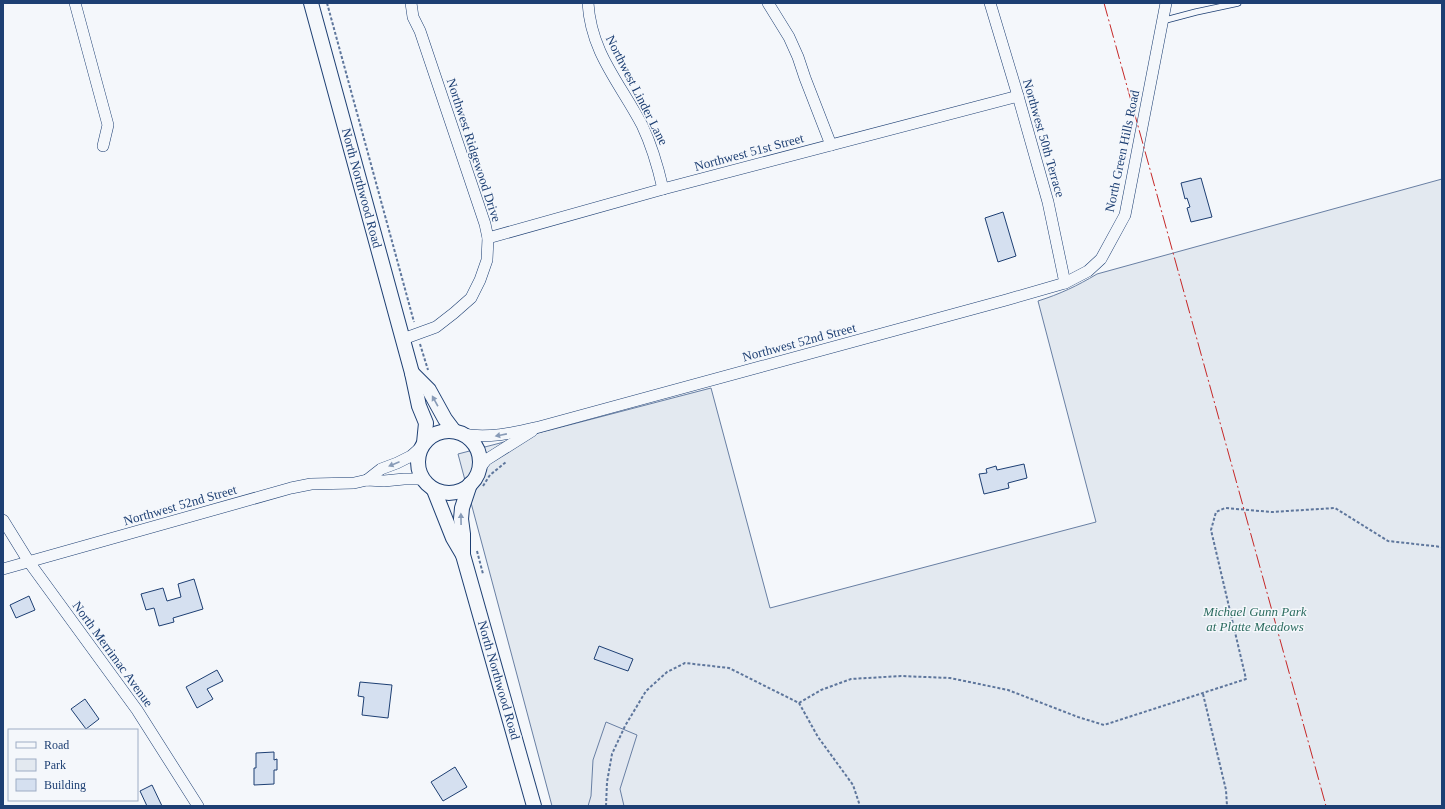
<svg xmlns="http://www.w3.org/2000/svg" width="1445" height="809" viewBox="0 0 1445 809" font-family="'Times New Roman',serif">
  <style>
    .green { fill: #e3e9f0; stroke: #687fa3 }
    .parking { fill: #e3e8f0; stroke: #687fa3 }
    .building { fill: #d5e0f0; stroke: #1d3f73 }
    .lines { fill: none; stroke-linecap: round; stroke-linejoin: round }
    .service-casing { stroke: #1d3f73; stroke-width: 7 }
    .minor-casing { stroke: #1d3f73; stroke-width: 12 }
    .tertiary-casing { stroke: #1d3f73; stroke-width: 16 }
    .path { stroke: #5e769c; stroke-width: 2; stroke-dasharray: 3 2; stroke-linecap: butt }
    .service { stroke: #f4f7fb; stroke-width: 5.5 }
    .minor { stroke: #f4f7fb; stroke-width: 11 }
    .tertiary { stroke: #f4f7fb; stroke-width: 14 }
    .power { stroke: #c62828; stroke-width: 1; stroke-dasharray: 14 3 2 3; stroke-linecap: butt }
    .oneway { fill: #889bb7 }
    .labels { text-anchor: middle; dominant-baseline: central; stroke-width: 3; stroke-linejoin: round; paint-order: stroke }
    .street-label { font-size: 13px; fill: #1d3f73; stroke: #f4f7fb }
    .park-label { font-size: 13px; font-style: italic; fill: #2c6c60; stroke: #f4f7fb }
  </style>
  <rect width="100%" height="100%" fill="#f4f7fb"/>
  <path class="green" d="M 1442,179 L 1442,806 L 552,806 L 458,454 L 711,388 L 770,608 L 1096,522 L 1038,301 C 1060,294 1077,286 1097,274 Z"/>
  <path class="parking" d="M 606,722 L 637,735 L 620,789 L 624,806 L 588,806 L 591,796 L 593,760 Z"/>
  <g class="building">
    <path d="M 1201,178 L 1212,217 L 1191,222 L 1187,208 L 1190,207 L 1187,198 L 1185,199 L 1181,183 Z"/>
    <path d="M 1003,212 L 1016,256 L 998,262 L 985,218 Z"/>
    <path d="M 1024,464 L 1027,478 L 1008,483 L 1009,488 L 984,494 L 979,474 L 987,473 L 986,469 L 996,466 L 997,470 Z"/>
    <path d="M 194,579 L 203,609 L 173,618 L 174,622 L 159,626 L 154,608 L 146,610 L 141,594 L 163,588 L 167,601 L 181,597 L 178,584 Z"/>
    <path d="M 29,596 L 35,610 L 16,618 L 10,605 Z"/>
    <path d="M 599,646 L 633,659 L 628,671 L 594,659 Z"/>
    <path d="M 217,670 L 223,681 L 207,689 L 213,699 L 197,708 L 186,687 Z"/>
    <path d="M 360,682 L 392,685 L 388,718 L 362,715 L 364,697 L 358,696 Z"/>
    <path d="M 85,699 L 99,719 L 86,729 L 71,709 Z"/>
    <path d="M 274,752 L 274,760 L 277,759 L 277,770 L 274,770 L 274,784 L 254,785 L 254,768 L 256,768 L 256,753 Z"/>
    <path d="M 455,767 L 467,787 L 443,801 L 431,782 Z"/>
    <path d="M 152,785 L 162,806 L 147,806 L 140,791 Z"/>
  </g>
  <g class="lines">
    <g class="service-casing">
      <path id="service" d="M 1162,21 L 1196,12 L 1238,3"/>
    </g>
    <g class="minor-casing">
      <g id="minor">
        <path d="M 75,3 L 108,125 L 103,146"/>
        <path d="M 588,3 C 591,53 620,83 642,125 C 652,146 658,167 663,189"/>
        <path d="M 768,3 L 789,37 L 798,57 L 805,78 L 831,145"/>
        <path d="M 990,3 L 1018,96 L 1048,202 L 1065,283"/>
        <path d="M 488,238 L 663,189 L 1018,96"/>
        <path d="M 403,339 L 436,327 L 454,313 L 471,298 L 480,280 L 487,260 L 488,238 L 485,224 L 420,31 L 413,17 L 411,3"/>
        <path d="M 462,434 C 488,439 513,433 539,427 L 1006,300 L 1065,283 L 1088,271 L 1101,259 L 1125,215 L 1166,3"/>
        <path d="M 479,469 L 486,460 L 532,431"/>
        <path d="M 367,480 L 381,469 L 397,463 L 411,456 L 420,448"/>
        <path d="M 3,520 L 29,562 L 137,710 L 198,806"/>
        <path d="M 3,569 L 291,488 L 311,484 L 354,483 L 367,480 L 384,481 L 404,479 L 422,479"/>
      </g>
    </g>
    <g class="tertiary-casing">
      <g id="tertiary">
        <path d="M 311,3 L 412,373 L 419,406 L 426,423 L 424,443"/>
        <path d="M 412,373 L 429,390 L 445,419 L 454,431"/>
        <circle cx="449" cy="462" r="31"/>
        <path d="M 434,490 L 453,538 L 463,555 L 534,806"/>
        <path d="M 463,555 L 463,534 L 461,519 L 462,508 L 470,484"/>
      </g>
    </g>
    <g class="path">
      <path d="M 327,3 L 414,322"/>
      <path d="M 420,344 L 428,370"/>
      <path d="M 483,486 L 490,475 L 506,462"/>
      <path d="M 477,551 L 483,574"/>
      <path d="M 1203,694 L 1226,790 L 1227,806"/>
      <path d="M 799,703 L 821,690 L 851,679 L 901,676 L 950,678 L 1008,690 L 1078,717 L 1104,725 L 1246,679 L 1211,530 L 1216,512 L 1225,508 L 1272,512 L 1335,508 L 1388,541 L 1442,547"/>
      <path d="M 606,806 L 607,782 L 612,754 L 625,726 L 646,691 L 667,672 L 685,663 L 729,668 L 799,703 L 818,737 L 853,785 L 860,806"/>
    </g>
    <use href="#service" class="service"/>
    <use href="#minor" class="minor"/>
    <use href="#tertiary" class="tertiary"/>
    <path class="power" d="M 1104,3 L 1326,806"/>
  </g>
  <defs><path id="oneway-solid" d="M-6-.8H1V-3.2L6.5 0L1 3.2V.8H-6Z"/></defs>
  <g class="oneway">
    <use href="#oneway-solid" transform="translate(435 401) rotate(-119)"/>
    <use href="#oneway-solid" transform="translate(501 435) rotate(169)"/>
    <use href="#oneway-solid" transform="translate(394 464) rotate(157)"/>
    <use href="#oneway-solid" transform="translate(461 519) rotate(-91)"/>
  </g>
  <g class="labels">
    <g class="street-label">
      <text transform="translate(637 90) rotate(63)">Northwest Linder Lane</text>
      <text transform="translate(1044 138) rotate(74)">Northwest 50th Terrace</text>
      <text transform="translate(474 150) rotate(72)">Northwest Ridgewood Drive</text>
      <text transform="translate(1122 151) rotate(-78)">North Green Hills Road</text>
      <text transform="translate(749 152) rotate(-15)">Northwest 51st Street</text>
      <text transform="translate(362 188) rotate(75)">North Northwood Road</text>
      <text transform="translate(799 342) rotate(-15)">Northwest 52nd Street</text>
      <text transform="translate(180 505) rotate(-16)">Northwest 52nd Street</text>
      <text transform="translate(113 654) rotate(54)">North Merrimac Avenue</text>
      <text transform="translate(499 680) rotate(74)">North Northwood Road</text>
    </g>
    <g class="park-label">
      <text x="1255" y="611">Michael Gunn Park<tspan x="1255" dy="15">at Platte Meadows</tspan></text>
    </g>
  </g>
  <rect width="1445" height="809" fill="none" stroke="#1d3f73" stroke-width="8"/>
  <rect x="8" y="729" width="130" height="72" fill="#f4f7fb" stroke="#9eadc5"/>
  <rect x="16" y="742" width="20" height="6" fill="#f4f7fb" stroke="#9eadc5"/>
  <text x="44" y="749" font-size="12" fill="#1d3f73">Road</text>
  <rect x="16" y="759" width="20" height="12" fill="#e3e9f0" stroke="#9eadc5"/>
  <text x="44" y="769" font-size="12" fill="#1d3f73">Park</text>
  <rect x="16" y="779" width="20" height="12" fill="#d5e0f0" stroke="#9eadc5"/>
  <text x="44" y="789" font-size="12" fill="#1d3f73">Building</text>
</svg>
